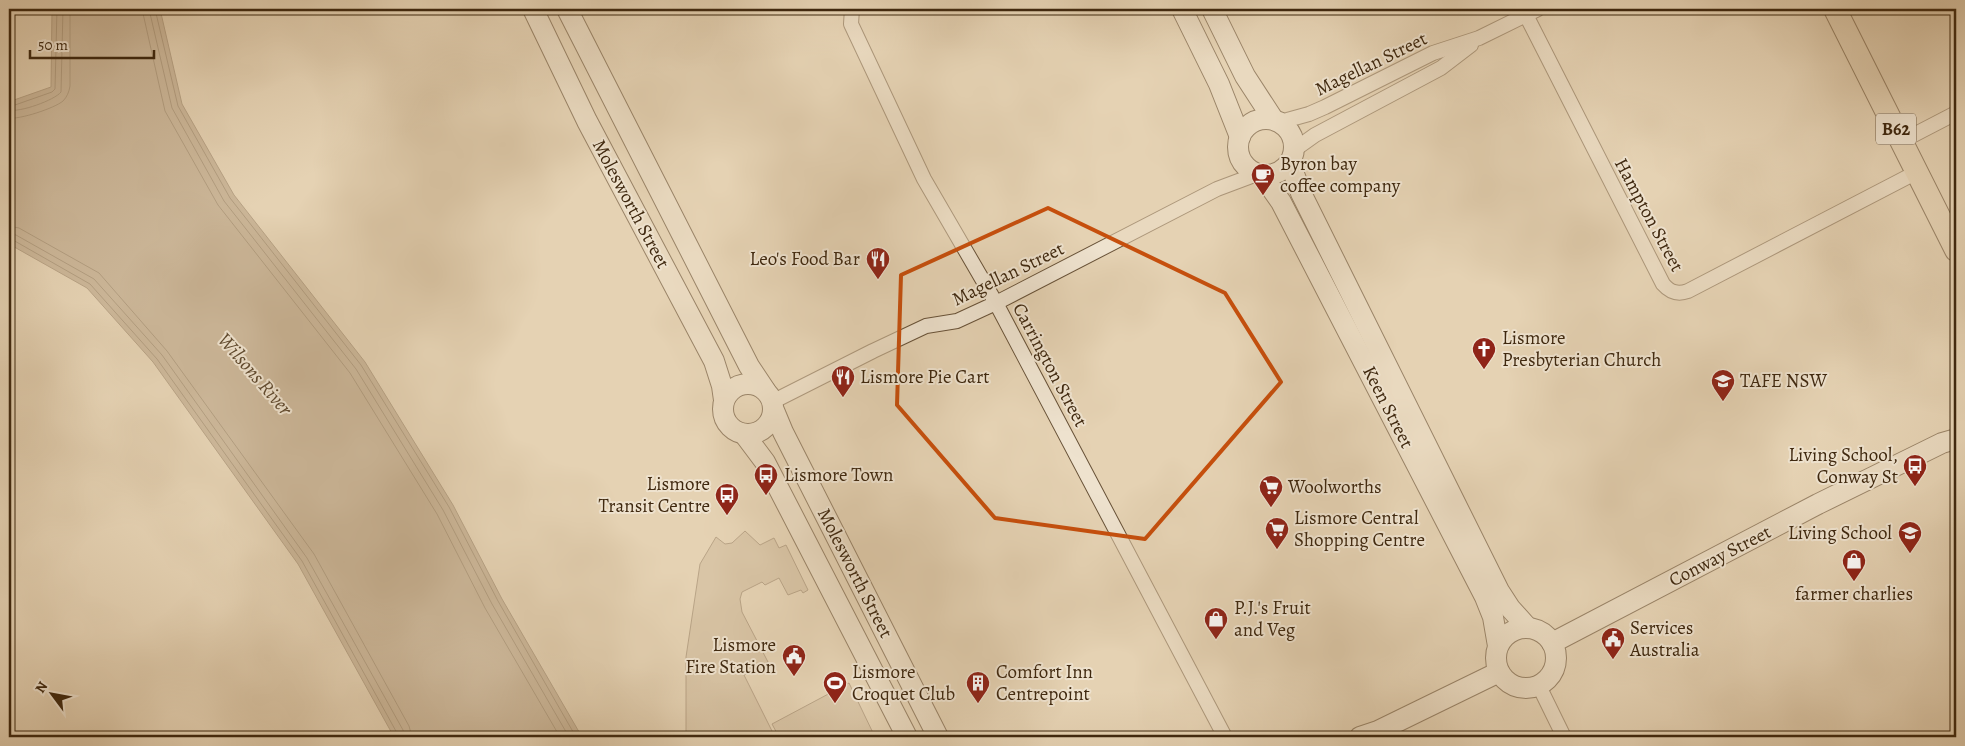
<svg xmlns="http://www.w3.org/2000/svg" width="1965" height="746" viewBox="0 0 1965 746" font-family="Alegreya,serif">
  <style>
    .green { fill: #c9b597; stroke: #846e53 }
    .water { fill: #ad987b; stroke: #816b50 }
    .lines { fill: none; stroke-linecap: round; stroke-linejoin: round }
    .shore { stroke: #766045; stroke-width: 1 }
    .street-casing { stroke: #685238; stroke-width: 16 }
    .secondary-casing { stroke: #3f280f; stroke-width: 22 }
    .primary-casing { stroke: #3f280f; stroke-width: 24 }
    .street { stroke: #eee2ce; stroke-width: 14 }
    .secondary { stroke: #eee2ce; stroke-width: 20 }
    .primary { stroke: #e5d2b3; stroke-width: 22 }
    .marked { fill: none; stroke: #c64f0d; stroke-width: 4; stroke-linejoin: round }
    .labels { text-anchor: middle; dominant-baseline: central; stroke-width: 4; stroke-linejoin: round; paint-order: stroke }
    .shield { fill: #eee2ce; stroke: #746048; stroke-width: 1 }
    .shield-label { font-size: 18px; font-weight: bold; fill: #3f280f }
    .street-label { font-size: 19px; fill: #3f280f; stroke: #eee2ce }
    .poi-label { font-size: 19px; fill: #3f280f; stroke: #eee2ce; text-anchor: start }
    .water-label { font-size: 20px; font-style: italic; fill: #604a2f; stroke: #eee2ce }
  </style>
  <rect width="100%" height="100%" fill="#e5d2b3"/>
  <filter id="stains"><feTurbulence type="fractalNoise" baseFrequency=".004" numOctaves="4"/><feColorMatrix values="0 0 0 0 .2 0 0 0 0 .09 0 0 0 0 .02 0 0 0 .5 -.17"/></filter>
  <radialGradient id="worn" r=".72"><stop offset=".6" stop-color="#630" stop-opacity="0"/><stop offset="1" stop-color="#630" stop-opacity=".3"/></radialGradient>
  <g class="green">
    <path d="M 745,531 L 760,545 L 774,538 L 779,548 L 786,545 L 808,590 L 803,593 L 801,590 L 788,595 L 779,578 L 765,585 L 762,582 L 742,592 L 740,599 L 742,612 L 768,662 L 744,675 L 775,737 L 686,737 L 686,657 L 700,564 L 716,537 L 725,544 L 732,543 Z"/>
    <path d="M 849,683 L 875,737 L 779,737 L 772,724 Z"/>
  </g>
  <path class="water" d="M 52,9 L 160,9 L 182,104 L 234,195 L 365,362 L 453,505 L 502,599 L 582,737 L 394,737 L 298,564 L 153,362 L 87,288 L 9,244 L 9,98 L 14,100 L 51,87 Z"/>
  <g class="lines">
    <g class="shore">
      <path d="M 142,9 L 165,111 L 218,205 L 350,373 L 437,514 L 485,608 L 560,737"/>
      <path d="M 149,9 L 172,108 L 224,201 L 356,369 L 443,510 L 492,604 L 569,737"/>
      <path d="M 155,9 L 178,106 L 230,198 L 361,365 L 449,507 L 498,601 L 576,737"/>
      <path d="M 9,104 L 15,105 L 52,92 L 55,89 L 57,9"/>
      <path d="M 9,110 C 19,113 55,100 61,92 L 63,9"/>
      <path d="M 9,118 C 19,120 55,108 63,101 C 67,97 69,92 70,86 L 70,9"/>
      <path d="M 9,226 L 19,228 L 99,273 L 167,351 L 314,554 L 409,726 L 412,737"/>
      <path d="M 9,233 L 16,235 L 94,279 L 162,355 L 307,558 L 403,730 L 404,737"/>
      <path d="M 9,240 L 13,240 L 90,284 L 157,359 L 302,561 L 397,733 L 398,737"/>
    </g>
    <g class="street-casing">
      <g id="street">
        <path d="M 852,9 L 851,24 L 924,179 L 996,303 L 1225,737"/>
        <path d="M 1526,15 L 1663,284 C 1670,292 1677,295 1688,291 L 1917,172"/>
        <path d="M 1280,122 L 1309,114 L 1325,107 L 1433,53 L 1479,38 L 1538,9"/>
        <path d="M 1902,141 L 1956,113"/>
        <path d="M 1294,150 L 1315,135 L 1441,68 L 1471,45"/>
        <path d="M 772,402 L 873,351 L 926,326 L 957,321 L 996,303 L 1217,189 L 1257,174"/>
        <path d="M 1539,686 L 1564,737"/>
      </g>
    </g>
    <g class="secondary-casing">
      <g id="secondary">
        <path d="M 533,9 L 587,121 L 714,361 L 722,386 L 724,400"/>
        <path d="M 567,9 L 749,366 L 765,390"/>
        <path d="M 1182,9 L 1219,84 L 1240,137"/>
        <path d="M 1212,9 L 1245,76 L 1273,119"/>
        <circle cx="1266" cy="147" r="28"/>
        <path d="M 1290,163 L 1301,193 L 1499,591 L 1510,608 L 1528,628"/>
        <path d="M 1262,175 L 1281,202 L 1485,597 L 1493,617 L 1498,646"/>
        <circle cx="748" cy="409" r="25"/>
        <path d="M 773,408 L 783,432 L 938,737"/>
        <path d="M 744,434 L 765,462 L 907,737"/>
        <circle cx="1526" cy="658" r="30"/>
        <path d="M 1552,643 L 1818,504 L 1942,443 L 1956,439"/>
        <path d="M 1360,737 L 1378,731 L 1499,672"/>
      </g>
    </g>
    <g class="primary-casing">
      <path id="primary" d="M 1835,9 L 1956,250"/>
    </g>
    <use href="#street" class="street"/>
    <use href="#secondary" class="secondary"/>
    <use href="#primary" class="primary"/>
  </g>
  <path d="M0 0H1965V746H0ZM 1048,208 L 1225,293 L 1281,382 L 1145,539 L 995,518 L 897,405 L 901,275 Z" fill="#e5d2b3" fill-opacity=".55" fill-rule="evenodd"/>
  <path class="marked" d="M 1048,208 L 1225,293 L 1281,382 L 1145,539 L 995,518 L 897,405 L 901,275 Z"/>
  <defs>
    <g id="cafe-pin" transform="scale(1.25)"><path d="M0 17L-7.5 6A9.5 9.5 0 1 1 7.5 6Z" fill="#8f2418" stroke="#eee2ce"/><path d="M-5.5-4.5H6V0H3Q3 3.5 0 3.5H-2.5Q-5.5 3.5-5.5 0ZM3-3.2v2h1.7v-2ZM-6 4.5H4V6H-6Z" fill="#fff"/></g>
    <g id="restaurant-pin" transform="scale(1.25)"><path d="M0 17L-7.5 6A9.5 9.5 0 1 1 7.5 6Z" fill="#8f2418" stroke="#eee2ce"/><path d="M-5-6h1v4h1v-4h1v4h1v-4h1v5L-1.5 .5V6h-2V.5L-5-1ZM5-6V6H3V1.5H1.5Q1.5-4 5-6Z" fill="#fff"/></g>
    <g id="church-pin" transform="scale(1.25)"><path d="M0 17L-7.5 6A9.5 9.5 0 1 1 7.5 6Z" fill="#8f2418" stroke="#eee2ce"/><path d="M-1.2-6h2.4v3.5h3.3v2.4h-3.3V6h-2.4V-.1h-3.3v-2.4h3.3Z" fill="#fff"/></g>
    <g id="university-pin" transform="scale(1.25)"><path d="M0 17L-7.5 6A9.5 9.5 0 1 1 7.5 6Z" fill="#8f2418" stroke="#eee2ce"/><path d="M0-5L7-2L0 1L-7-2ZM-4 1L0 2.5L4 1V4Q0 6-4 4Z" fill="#fff"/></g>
    <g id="bus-pin" transform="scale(1.25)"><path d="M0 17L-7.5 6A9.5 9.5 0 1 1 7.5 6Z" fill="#8f2418" stroke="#eee2ce"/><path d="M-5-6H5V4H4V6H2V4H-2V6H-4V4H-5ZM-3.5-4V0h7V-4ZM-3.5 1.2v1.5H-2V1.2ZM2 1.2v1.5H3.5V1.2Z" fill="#fff"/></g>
    <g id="supermarket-pin" transform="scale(1.25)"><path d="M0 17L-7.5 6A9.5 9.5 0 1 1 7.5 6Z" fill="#8f2418" stroke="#eee2ce"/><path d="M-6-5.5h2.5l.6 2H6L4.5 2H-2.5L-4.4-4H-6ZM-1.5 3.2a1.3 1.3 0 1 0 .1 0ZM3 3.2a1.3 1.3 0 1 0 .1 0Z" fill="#fff"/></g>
    <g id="school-pin" transform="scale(1.25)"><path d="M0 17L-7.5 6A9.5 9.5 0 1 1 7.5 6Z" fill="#8f2418" stroke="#eee2ce"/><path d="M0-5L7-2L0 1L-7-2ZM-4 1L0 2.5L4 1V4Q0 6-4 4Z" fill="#fff"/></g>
    <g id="shop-pin" transform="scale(1.25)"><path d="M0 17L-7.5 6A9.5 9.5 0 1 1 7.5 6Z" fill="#8f2418" stroke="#eee2ce"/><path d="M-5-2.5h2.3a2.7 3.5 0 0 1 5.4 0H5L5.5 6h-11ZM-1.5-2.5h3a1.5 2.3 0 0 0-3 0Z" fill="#fff"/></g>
    <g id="civic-pin" transform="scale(1.25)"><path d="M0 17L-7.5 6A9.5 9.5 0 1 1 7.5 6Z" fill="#8f2418" stroke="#eee2ce"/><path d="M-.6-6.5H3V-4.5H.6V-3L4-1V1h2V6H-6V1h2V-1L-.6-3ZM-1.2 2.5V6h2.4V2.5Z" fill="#fff"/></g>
    <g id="stadium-pin" transform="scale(1.25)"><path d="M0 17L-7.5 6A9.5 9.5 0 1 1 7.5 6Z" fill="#8f2418" stroke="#eee2ce"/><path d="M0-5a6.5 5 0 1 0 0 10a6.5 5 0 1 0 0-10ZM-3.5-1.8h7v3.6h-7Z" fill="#fff"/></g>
    <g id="building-pin" transform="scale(1.25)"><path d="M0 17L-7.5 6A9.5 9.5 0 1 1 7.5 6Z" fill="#8f2418" stroke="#eee2ce"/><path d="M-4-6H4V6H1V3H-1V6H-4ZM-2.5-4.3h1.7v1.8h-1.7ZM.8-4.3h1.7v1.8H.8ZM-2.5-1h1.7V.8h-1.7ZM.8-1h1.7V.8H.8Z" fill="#fff"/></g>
  </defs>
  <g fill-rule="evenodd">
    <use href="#cafe-pin" x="1263" y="175"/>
    <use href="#restaurant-pin" x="878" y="259"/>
    <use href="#church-pin" x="1484" y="349"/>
    <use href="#restaurant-pin" x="843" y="377"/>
    <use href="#university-pin" x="1723" y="381"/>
    <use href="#bus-pin" x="1915" y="466"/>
    <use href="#bus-pin" x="766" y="475"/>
    <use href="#supermarket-pin" x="1271" y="487"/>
    <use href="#bus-pin" x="727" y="495"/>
    <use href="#supermarket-pin" x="1277" y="529"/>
    <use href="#school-pin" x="1910" y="533"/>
    <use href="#shop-pin" x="1854" y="561"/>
    <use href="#shop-pin" x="1216" y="619"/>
    <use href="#civic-pin" x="1613" y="639"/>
    <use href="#civic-pin" x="794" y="656"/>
    <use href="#stadium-pin" x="835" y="683"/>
    <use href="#building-pin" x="978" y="683"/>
  </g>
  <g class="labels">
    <rect class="shield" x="1876" y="113.5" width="40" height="31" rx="4"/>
    <g class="shield-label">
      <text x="1896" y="129">B62</text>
    </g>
    <g class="street-label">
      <text transform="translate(1371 64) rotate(-26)">Magellan Street</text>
      <text transform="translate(631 204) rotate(62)">Molesworth Street</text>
      <text transform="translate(1649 215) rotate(62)">Hampton Street</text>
      <text transform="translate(1008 274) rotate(-26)">Magellan Street</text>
      <text transform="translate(1050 365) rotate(62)">Carrington Street</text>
      <text transform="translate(1388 407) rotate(63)">Keen Street</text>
      <text transform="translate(1720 556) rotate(-27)">Conway Street</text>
      <text transform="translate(855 573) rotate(63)">Molesworth Street</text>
    </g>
    <g class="poi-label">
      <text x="1280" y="164">Byron bay<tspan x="1280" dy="22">coffee company</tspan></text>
      <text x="860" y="259" text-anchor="end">Leo's Food Bar</text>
      <text x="1502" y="338">Lismore<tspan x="1502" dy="22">Presbyterian Church</tspan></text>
      <text x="860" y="377">Lismore Pie Cart</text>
      <text x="1740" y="381">TAFE NSW</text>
      <text x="1898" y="455" text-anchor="end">Living School,<tspan x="1898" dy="22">Conway St</tspan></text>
      <text x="784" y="475">Lismore Town</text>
      <text x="710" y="484" text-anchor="end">Lismore<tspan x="710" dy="22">Transit Centre</tspan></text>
      <text x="1288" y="487">Woolworths</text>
      <text x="1294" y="518">Lismore Central<tspan x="1294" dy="22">Shopping Centre</tspan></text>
      <text x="1892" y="533" text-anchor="end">Living School</text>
      <text x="1854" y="594" text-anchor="middle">farmer charlies</text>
      <text x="1234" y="608">P.J.'s Fruit<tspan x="1234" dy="22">and Veg</tspan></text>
      <text x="1630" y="628">Services<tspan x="1630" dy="22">Australia</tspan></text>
      <text x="776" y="645" text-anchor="end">Lismore<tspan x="776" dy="22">Fire Station</tspan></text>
      <text x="852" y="672">Lismore<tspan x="852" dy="22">Croquet Club</tspan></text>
      <text x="996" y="672">Comfort Inn<tspan x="996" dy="22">Centrepoint</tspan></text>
    </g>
    <g class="water-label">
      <text transform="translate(255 374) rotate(49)">Wilsons River</text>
    </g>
  </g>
  <rect width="1965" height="746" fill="none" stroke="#e5d2b3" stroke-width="30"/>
  <rect x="10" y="10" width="1945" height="726" fill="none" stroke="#3f280f" stroke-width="2.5"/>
  <rect x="15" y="15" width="1935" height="716" fill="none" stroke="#3f280f"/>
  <g transform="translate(52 694) rotate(302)" stroke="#eee2ce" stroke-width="4" paint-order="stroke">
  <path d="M0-4L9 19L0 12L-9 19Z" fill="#3f280f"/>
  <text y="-8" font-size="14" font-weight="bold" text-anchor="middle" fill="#3f280f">N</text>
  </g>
  <path d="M30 50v8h124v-8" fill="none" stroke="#3f280f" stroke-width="2.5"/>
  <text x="38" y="50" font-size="15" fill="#3f280f" stroke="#eee2ce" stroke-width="4" paint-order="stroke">50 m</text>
  <rect width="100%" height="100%" filter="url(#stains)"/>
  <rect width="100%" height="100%" fill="url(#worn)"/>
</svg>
